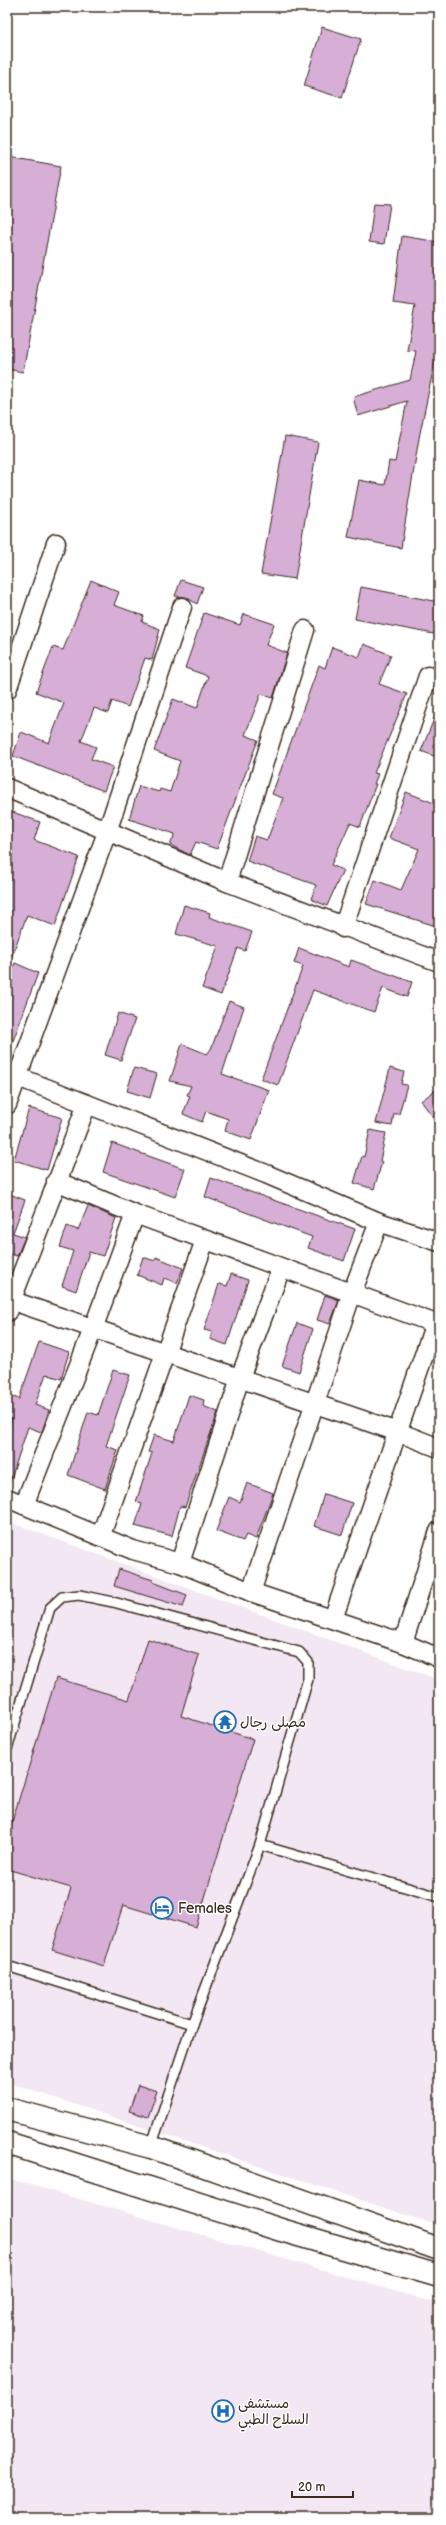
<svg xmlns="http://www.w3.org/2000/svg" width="446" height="2525" viewBox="0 0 446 2525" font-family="'Balsamiq Sans','Playpen Sans Arabic',sans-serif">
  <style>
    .built { fill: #f3e7f3 }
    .building { fill: #d6aed6; stroke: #3b2a1e }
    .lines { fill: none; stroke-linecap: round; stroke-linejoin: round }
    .service-casing { stroke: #3b2a1e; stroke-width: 12 }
    .minor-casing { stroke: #3b2a1e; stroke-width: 21 }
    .secondary-casing { stroke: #3b2a1e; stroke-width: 25 }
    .service { stroke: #fff; stroke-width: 9 }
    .minor { stroke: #fff; stroke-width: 18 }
    .secondary { stroke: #fff; stroke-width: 22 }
    .labels { text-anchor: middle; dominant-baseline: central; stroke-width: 3; stroke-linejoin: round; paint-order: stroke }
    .poi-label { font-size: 14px; fill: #3b2a1e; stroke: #fff; text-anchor: start }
  </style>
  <rect width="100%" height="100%" fill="#fff"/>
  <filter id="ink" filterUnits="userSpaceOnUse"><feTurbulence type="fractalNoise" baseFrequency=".025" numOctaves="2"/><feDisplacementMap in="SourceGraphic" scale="8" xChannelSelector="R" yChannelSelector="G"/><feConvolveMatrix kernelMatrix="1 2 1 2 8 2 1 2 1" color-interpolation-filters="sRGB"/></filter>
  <g filter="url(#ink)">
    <g class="built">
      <path d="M 7,1521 L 439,1680 L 439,2226 L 7,2082 Z"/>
      <path d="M 7,2178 L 439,2304 L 439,2518 L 7,2518 Z"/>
    </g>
    <g class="building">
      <path d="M 322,27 L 361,39 L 342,98 L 304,86 Z"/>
      <path d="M 9,157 L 61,166 L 23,372 L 7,369 L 7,168 Z"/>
      <path d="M 374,203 L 390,204 L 384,244 L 369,242 Z"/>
      <path d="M 402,236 L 439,242 L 439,356 L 436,356 L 419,438 L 401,548 L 348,537 L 359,480 L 385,485 L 389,461 L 395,462 L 407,401 L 358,416 L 353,397 L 410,380 L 416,351 L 407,350 L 415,306 L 393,303 Z"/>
      <path d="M 285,436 L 318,442 L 295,579 L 261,574 Z"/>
      <path d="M 91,580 L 119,592 L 114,605 L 144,616 L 142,622 L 160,629 L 152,660 L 145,658 L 128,707 L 112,701 L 108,713 L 94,708 L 81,741 L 96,747 L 91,759 L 113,767 L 104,791 L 13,756 L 21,732 L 49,743 L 64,703 L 36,692 L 53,647 L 63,650 Z"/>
      <path d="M 181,580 L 203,587 L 197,604 L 186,597 L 175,596 Z"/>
      <path d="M 361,587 L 439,602 L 439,635 L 355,619 Z"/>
      <path d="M 204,613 L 240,625 L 244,614 L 274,624 L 266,645 L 287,653 L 273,698 L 261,694 L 245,735 L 258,740 L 217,849 L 196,842 L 190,855 L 170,845 L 175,834 L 129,819 L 139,786 L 159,792 L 160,789 L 170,792 L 180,761 L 154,751 L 173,699 L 197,708 L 208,676 L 185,668 Z"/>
      <path d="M 364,644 L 391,655 L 379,684 L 407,694 L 374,773 L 378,774 L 374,784 L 376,784 L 360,827 L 350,823 L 331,865 L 343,870 L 327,906 L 311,899 L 316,885 L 247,861 L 255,836 L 267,840 L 283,798 L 272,794 L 319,665 L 325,668 L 332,647 L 359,657 Z"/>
      <path d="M 438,709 L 439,709 L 439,758 L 421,751 Z"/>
      <path d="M 406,792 L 439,805 L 439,927 L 366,904 L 375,880 L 401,890 L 419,849 L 389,838 Z"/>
      <path d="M 10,811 L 40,822 L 34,840 L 79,857 L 55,926 L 27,915 L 9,964 L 7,819 Z"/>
      <path d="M 184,905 L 210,913 L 209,917 L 252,932 L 245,951 L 238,948 L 221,995 L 202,988 L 218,946 L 176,934 Z"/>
      <path d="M 299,948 L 349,967 L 351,960 L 412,982 L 407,997 L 383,988 L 374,1012 L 313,990 L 278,1085 L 261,1079 L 303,966 L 294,963 Z"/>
      <path d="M 15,963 L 38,973 L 10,1049 L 7,1049 L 7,984 Z"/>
      <path d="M 229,1001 L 244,1007 L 222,1074 L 269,1090 L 251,1140 L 225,1131 L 228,1119 L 206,1111 L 202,1122 L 183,1114 L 190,1096 L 187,1095 L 191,1086 L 170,1081 L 182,1044 L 207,1054 L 211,1049 Z"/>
      <path d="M 118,1013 L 135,1019 L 121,1060 L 105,1055 Z"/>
      <path d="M 134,1068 L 157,1074 L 150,1098 L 127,1091 Z"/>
      <path d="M 390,1068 L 404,1072 L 401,1084 L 407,1085 L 399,1114 L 394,1114 L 392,1126 L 376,1123 Z"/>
      <path d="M 439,1087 L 439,1125 L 421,1101 Z"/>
      <path d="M 29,1108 L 62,1118 L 47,1170 L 14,1160 Z"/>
      <path d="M 370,1130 L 386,1133 L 380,1161 L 382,1162 L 374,1189 L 354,1183 L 362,1156 L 364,1157 Z"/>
      <path d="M 112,1143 L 185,1169 L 175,1197 L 103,1172 Z"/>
      <path d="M 211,1178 L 355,1229 L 344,1261 L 308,1248 L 312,1237 L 205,1197 Z"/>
      <path d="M 7,1193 L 25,1200 L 13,1233 L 25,1237 L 17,1256 L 7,1253 Z"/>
      <path d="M 88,1206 L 116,1218 L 103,1256 L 89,1252 L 76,1291 L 62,1286 L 73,1251 L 60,1247 L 67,1226 L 78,1230 Z"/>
      <path d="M 143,1257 L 155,1261 L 156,1257 L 183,1268 L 177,1283 L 164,1278 L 162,1285 L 137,1275 Z"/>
      <path d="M 231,1274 L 248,1280 L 227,1345 L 210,1339 L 212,1332 L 204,1330 L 219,1284 L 227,1286 Z"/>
      <path d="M 325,1295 L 339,1300 L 330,1324 L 317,1320 Z"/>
      <path d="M 297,1323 L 313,1329 L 299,1372 L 282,1366 Z"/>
      <path d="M 39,1342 L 69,1352 L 61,1379 L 46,1374 L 35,1405 L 49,1410 L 43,1429 L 41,1432 L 28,1427 L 10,1482 L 7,1482 L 7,1436 L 12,1419 L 7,1418 L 7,1395 L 19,1399 Z"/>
      <path d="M 113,1370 L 130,1375 L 106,1446 L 118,1450 L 105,1489 L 68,1475 L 88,1412 L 98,1415 Z"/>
      <path d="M 189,1395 L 204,1400 L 203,1406 L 218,1412 L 185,1507 L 180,1506 L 172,1536 L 135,1526 L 142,1504 L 136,1502 L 152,1453 L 148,1452 L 154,1435 L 174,1441 Z"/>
      <path d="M 247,1483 L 273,1493 L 256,1539 L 246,1535 L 243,1541 L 216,1531 L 229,1497 L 240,1502 Z"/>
      <path d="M 324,1494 L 352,1503 L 342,1535 L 314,1526 Z"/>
      <path d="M 119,1569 L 153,1580 L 153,1582 L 187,1595 L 183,1607 L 114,1586 Z"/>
      <path d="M 148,1639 L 199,1655 L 181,1716 L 253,1739 L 196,1927 L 123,1905 L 104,1966 L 52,1950 L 71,1888 L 7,1869 L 7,1838 L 56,1678 L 129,1700 Z"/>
      <path d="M 138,2085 L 157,2091 L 148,2117 L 129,2111 Z"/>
    </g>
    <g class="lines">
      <g class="service-casing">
        <g id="service">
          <path d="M 7,1749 L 50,1608 L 62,1597 L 79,1595 L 113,1602 L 299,1652 L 308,1662 L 308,1679 L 260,1845 L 439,1897"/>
          <path d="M 7,1966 L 192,2024 L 151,2147"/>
          <path d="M 192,2024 L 260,1845"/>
        </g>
      </g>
      <g class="minor-casing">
        <g id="minor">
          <path d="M 7,690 L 56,543"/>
          <path d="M 7,788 L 227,882 L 439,962"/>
          <path d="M 227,882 L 305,630"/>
          <path d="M 343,928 L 428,676"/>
          <path d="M 18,1077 L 266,1174 L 379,1222 L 439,1242"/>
          <path d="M 7,1105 L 107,832 L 182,607"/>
          <path d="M 56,1181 L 135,1214 L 439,1325"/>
          <path d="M 7,1299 L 398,1432 L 439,1448"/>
          <path d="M 7,1312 L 87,1104"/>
          <path d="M 7,1498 L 133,1550 L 180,1563 L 251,1592 L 403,1643 L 439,1658"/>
          <path d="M 24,1505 L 93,1329 L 135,1214"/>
          <path d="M 101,1535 L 205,1240"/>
          <path d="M 180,1563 L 240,1378 L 281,1268"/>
          <path d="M 251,1592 L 352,1293 L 379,1222"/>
          <path d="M 333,1619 L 435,1323"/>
          <path d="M 403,1643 L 439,1531"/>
        </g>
      </g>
      <g class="secondary-casing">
        <g id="secondary">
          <path d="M 7,2109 L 151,2147 L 439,2249"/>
          <path d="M 7,2143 L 281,2230 L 439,2276"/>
        </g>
      </g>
      <use href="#service" class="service"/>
      <use href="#minor" class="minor"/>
      <use href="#secondary" class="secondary"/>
    </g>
  </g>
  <defs>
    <g id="temple-ring" transform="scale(1.15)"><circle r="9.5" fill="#fff" stroke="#1f6fb2" stroke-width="1.5"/><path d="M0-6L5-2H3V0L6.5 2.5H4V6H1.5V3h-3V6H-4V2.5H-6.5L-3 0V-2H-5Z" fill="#1f6fb2"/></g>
    <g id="hotel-ring" transform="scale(1.15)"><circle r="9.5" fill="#fff" stroke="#1f6fb2" stroke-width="1.5"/><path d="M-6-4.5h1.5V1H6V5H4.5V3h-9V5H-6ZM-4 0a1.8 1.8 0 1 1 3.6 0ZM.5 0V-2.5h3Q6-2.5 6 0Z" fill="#1f6fb2"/></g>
    <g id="hospital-ring" transform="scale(1.15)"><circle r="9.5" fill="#fff" stroke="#1f6fb2" stroke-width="1.5"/><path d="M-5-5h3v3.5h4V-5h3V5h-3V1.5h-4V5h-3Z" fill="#1f6fb2"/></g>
  </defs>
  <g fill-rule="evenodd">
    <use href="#temple-ring" x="225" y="1722"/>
    <use href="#hotel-ring" x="162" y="1908"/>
    <use href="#hospital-ring" x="223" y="2411"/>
  </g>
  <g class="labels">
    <g class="poi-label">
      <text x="240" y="1722">مصلى رجال</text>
      <text x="178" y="1908">Females</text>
      <text x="238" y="2403">مستشفى<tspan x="238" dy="16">السلاح الطبي</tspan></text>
    </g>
  </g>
  <rect width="446" height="2525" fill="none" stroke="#fff" stroke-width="24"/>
  <rect x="12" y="12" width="422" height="2501" fill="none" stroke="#3b2a1e" stroke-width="1.5" filter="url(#ink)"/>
  <path d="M292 2491v6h61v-6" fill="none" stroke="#3b2a1e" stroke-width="2"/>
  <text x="298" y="2491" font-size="12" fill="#3b2a1e" stroke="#ffffff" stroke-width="3" paint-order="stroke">20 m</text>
</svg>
